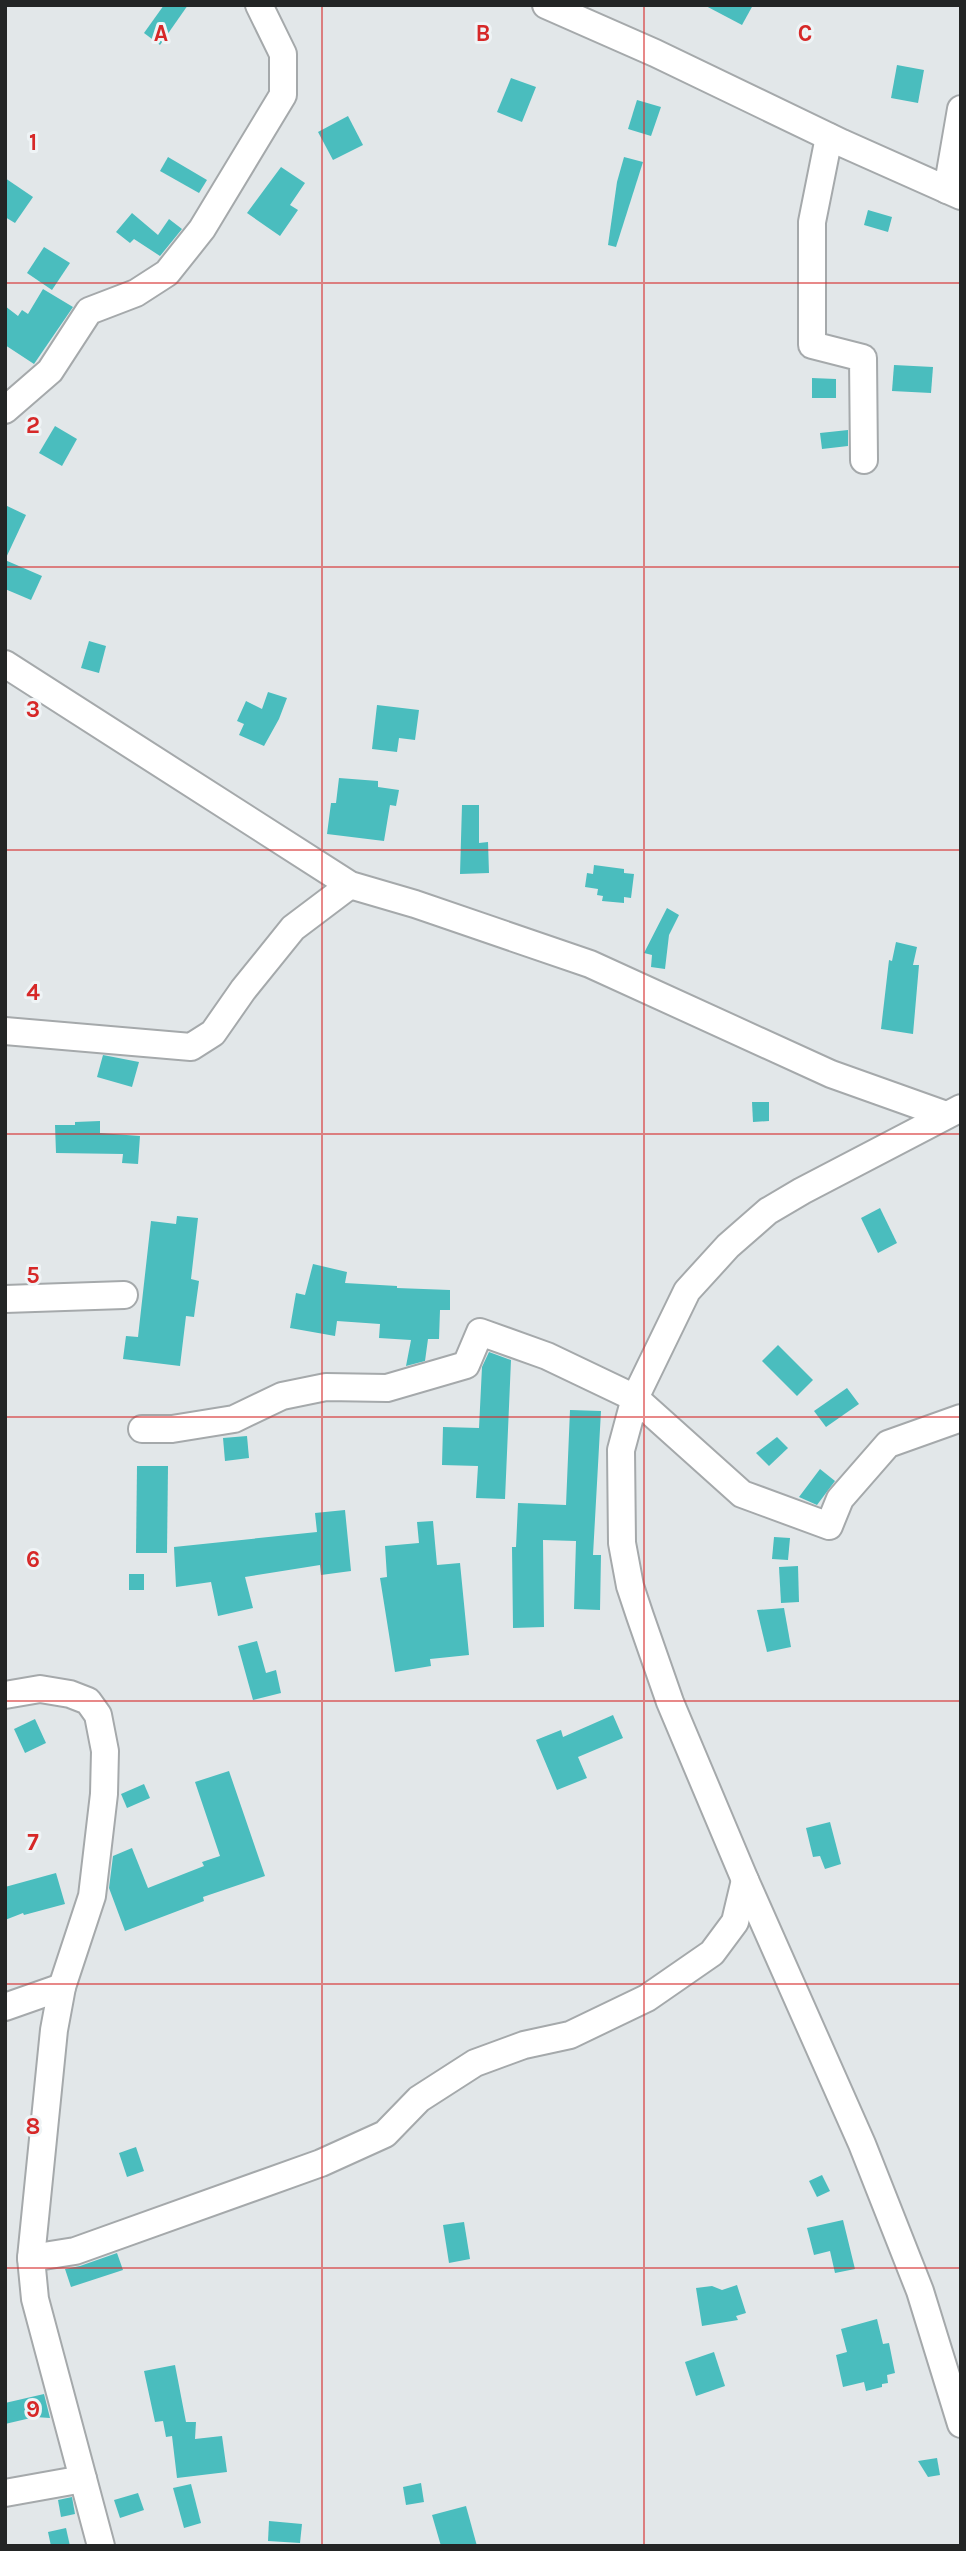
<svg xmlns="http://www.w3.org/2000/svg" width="966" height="2551" viewBox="0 0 966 2551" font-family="Karla,sans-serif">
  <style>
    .building { fill: #4abdbe }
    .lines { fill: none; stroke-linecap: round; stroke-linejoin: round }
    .minor-casing { stroke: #a5a9ab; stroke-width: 30 }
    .minor { stroke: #fff; stroke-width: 26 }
    .grid { fill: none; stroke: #d62828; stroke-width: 2; stroke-opacity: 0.55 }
    .grid-label { font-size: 23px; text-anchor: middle; font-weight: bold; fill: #d62828; stroke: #eff4f6; stroke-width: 6; stroke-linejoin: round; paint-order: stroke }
  </style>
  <rect width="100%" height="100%" fill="#e2e7e9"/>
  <g class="building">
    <path d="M 164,5 L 188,5 L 160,45 L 144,33 Z"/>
    <path d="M 704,5 L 753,5 L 742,25 Z"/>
    <path d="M 897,65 L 924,70 L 918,103 L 891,98 Z"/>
    <path d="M 511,78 L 536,87 L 522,122 L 497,112 Z"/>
    <path d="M 637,100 L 661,107 L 651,136 L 628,129 Z"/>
    <path d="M 348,116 L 363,145 L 333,160 L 318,132 Z"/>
    <path d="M 168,157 L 207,180 L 199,193 L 160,171 Z"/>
    <path d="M 624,157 L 643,162 L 616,247 L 608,245 L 617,182 Z"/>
    <path d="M 281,167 L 305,183 L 290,205 L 298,210 L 280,236 L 247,213 Z"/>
    <path d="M 5,178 L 33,197 L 15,223 L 5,217 Z"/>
    <path d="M 868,210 L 892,217 L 888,232 L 864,225 Z"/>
    <path d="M 132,213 L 158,235 L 169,219 L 182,229 L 160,256 L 134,239 L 130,243 L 116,232 Z"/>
    <path d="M 44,247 L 70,263 L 52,290 L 27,273 Z"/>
    <path d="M 43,289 L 73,307 L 34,364 L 5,345 L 5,306 L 18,316 L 22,310 L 28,314 Z"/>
    <path d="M 894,365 L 933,367 L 931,393 L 892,391 Z"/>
    <path d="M 812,378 L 836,379 L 836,398 L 812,398 Z"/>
    <path d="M 55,426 L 77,439 L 62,466 L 39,453 Z"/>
    <path d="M 848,430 L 848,446 L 822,449 L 820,433 Z"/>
    <path d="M 5,505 L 26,515 L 5,560 Z"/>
    <path d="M 5,560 L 42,576 L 31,600 L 5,589 Z"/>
    <path d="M 89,641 L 106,646 L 99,673 L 81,668 Z"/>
    <path d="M 268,692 L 287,698 L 279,719 L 264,746 L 239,735 L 244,724 L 237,721 L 246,701 L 262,709 Z"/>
    <path d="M 377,705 L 419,710 L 415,740 L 399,738 L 397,752 L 372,749 Z"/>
    <path d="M 339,778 L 378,781 L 378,787 L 399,790 L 396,806 L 390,805 L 384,841 L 327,834 L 331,803 L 336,803 Z"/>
    <path d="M 462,805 L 479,805 L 479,843 L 488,842 L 489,873 L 460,874 Z"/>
    <path d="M 594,865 L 624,869 L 624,873 L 634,874 L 631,898 L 624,897 L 624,903 L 602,901 L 603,896 L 597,895 L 598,889 L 585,887 L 587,873 L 593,874 Z"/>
    <path d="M 667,908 L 679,915 L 669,935 L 665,969 L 651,967 L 652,955 L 644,953 Z"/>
    <path d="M 896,942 L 917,947 L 913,965 L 919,965 L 913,1034 L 881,1029 L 889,960 L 892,961 Z"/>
    <path d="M 103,1055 L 139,1062 L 132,1087 L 97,1077 Z"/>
    <path d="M 752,1102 L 769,1102 L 769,1121 L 753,1122 Z"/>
    <path d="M 100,1121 L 100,1133 L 140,1136 L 138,1164 L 122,1163 L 123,1154 L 56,1153 L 55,1125 L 75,1125 L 75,1122 Z"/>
    <path d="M 880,1208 L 897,1243 L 878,1253 L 861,1218 Z"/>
    <path d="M 177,1216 L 198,1218 L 191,1279 L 199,1281 L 194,1317 L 186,1316 L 180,1366 L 123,1359 L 126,1336 L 138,1337 L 151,1221 L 176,1224 Z"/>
    <path d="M 313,1264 L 347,1272 L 345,1283 L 397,1286 L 397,1288 L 450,1290 L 450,1310 L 440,1310 L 439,1339 L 428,1339 L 425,1361 L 406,1366 L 411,1340 L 379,1338 L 380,1324 L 337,1321 L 335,1336 L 290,1328 L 296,1293 L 305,1295 Z"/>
    <path d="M 778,1345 L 813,1380 L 797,1396 L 762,1361 Z"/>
    <path d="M 489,1352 L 511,1360 L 505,1499 L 476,1498 L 478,1466 L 442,1465 L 443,1427 L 479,1428 L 482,1367 Z"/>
    <path d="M 847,1388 L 859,1404 L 826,1427 L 814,1411 Z"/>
    <path d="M 570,1410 L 601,1411 L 593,1555 L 601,1555 L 600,1610 L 574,1609 L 576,1541 L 543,1540 L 544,1627 L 513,1628 L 512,1547 L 516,1547 L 518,1503 L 566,1505 Z"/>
    <path d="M 247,1436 L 249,1458 L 225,1461 L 223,1438 Z"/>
    <path d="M 777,1437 L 788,1448 L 769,1466 L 756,1453 Z"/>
    <path d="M 137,1466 L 168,1466 L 167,1553 L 136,1553 Z"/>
    <path d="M 820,1469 L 835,1481 L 817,1505 L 799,1497 Z"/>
    <path d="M 345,1510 L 351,1571 L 321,1575 L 320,1565 L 245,1577 L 253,1608 L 218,1616 L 211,1582 L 176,1587 L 174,1547 L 317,1532 L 315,1513 Z"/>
    <path d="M 433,1521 L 437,1565 L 460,1563 L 469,1655 L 430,1659 L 431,1666 L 395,1672 L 380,1578 L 387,1577 L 385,1546 L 419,1543 L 417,1522 Z"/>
    <path d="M 774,1537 L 790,1538 L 788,1560 L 772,1559 Z"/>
    <path d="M 798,1566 L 799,1602 L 781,1603 L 779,1567 Z"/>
    <rect x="129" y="1574" width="15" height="16"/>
    <path d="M 784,1608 L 791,1647 L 767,1652 L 757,1610 Z"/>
    <path d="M 257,1641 L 266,1673 L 276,1670 L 281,1693 L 253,1700 L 238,1646 Z"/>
    <path d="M 613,1715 L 623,1738 L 578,1757 L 587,1778 L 557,1790 L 536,1740 L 561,1730 L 563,1737 Z"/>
    <path d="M 35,1719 L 46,1743 L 25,1753 L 14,1729 Z"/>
    <path d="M 229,1771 L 265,1876 L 203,1897 L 204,1901 L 125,1931 L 109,1888 L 113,1856 L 132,1848 L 148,1888 L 204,1866 L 202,1862 L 220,1856 L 195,1782 Z"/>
    <path d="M 144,1784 L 150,1798 L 127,1808 L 121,1794 Z"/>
    <path d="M 830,1822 L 841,1864 L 825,1869 L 820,1856 L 813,1857 L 806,1828 Z"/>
    <path d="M 56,1873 L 65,1904 L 24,1915 L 23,1913 L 5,1920 L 5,1887 Z"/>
    <path d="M 136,2147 L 144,2171 L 127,2177 L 119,2153 Z"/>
    <path d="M 822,2175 L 830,2191 L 817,2197 L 809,2181 Z"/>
    <path d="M 843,2220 L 855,2269 L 835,2273 L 830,2251 L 814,2255 L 807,2228 Z"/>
    <path d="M 464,2222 L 470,2259 L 449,2263 L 443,2225 Z"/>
    <path d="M 117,2253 L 123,2270 L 71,2287 L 65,2269 L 80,2266 Z"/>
    <path d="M 737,2285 L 746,2313 L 736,2316 L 738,2320 L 702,2326 L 696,2288 L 712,2286 L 722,2290 Z"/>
    <path d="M 877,2319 L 883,2344 L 889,2343 L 895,2373 L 887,2375 L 888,2383 L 882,2384 L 882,2387 L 866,2391 L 864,2382 L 843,2387 L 836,2355 L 847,2352 L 841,2329 Z"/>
    <path d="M 714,2352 L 725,2386 L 696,2396 L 685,2362 Z"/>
    <path d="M 175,2365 L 186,2422 L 196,2422 L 195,2439 L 222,2436 L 227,2472 L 177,2478 L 172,2436 L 166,2437 L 163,2421 L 155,2422 L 144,2371 Z"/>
    <path d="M 44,2394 L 50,2418 L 35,2417 L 5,2424 L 5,2403 Z"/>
    <path d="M 937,2458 L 940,2475 L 928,2477 L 918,2461 Z"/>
    <path d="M 421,2483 L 424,2502 L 406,2505 L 403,2487 Z"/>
    <path d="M 191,2484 L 201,2523 L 184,2528 L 173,2488 Z"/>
    <path d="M 138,2493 L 144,2510 L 120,2518 L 114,2500 Z"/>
    <path d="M 72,2497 L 75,2514 L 61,2517 L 58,2500 Z"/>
    <path d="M 466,2506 L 477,2546 L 441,2546 L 432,2515 Z"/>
    <path d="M 269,2521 L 302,2524 L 300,2543 L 268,2541 Z"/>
    <path d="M 66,2528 L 70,2546 L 51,2546 L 48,2532 Z"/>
  </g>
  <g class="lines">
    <g class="minor-casing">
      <g id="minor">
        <path d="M 546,5 L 655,53 L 842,143 L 961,196"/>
        <path d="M 829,137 L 812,222 L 812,345 L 863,358 L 864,460"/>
        <path d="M 947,190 L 961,109"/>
        <path d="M 5,410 L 50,371 L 89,311 L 136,293 L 167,273 L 202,229 L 283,95 L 283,54 L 259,5"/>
        <path d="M 5,664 L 350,885 L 415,904 L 590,964 L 831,1074 L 946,1115"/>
        <path d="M 5,1031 L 191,1047 L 213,1033 L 243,990 L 293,928 L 350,885"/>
        <path d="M 961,1108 L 802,1191 L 768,1211 L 728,1246 L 687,1291 L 635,1398 L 621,1450 L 622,1543 L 630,1586 L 640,1616 L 670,1702 L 745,1880 L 862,2144 L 920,2291 L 961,2424"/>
        <path d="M 5,1299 L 124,1295"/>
        <path d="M 142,1429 L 172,1429 L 234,1419 L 282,1396 L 326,1387 L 387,1388 L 466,1365 L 480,1332 L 547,1356 L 635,1398 L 742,1494 L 829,1526 L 840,1499 L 888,1444 L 961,1418"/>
        <path d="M 5,1695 L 40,1689 L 70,1694 L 88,1701 L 98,1715 L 105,1751 L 104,1794 L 92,1896 L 62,1987 L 54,2030 L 31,2258 L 35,2299 L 101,2546"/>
        <path d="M 5,2007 L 62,1987"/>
        <path d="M 31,2258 L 75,2251 L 321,2163 L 385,2134 L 419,2099 L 475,2063 L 524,2045 L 570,2035 L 647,1998 L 712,1953 L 735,1922 L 745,1880"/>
        <path d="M 5,2493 L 83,2479"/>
      </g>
    </g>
    <use href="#minor" class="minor"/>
  </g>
  <path class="grid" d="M 322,5 L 322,2546M 644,5 L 644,2546M 5,283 L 961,283M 5,567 L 961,567M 5,850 L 961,850M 5,1134 L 961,1134M 5,1417 L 961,1417M 5,1701 L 961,1701M 5,1984 L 961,1984M 5,2268 L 961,2268"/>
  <g class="grid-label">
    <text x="161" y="41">A</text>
    <text x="483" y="41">B</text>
    <text x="805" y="41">C</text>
    <text x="33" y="150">1</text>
    <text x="33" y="433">2</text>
    <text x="33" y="717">3</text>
    <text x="33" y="1000">4</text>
    <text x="33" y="1283">5</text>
    <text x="33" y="1567">6</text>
    <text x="33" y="1850">7</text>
    <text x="33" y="2134">8</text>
    <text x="33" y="2417">9</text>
  </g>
  <rect width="966" height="2551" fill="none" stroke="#232525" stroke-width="14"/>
</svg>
